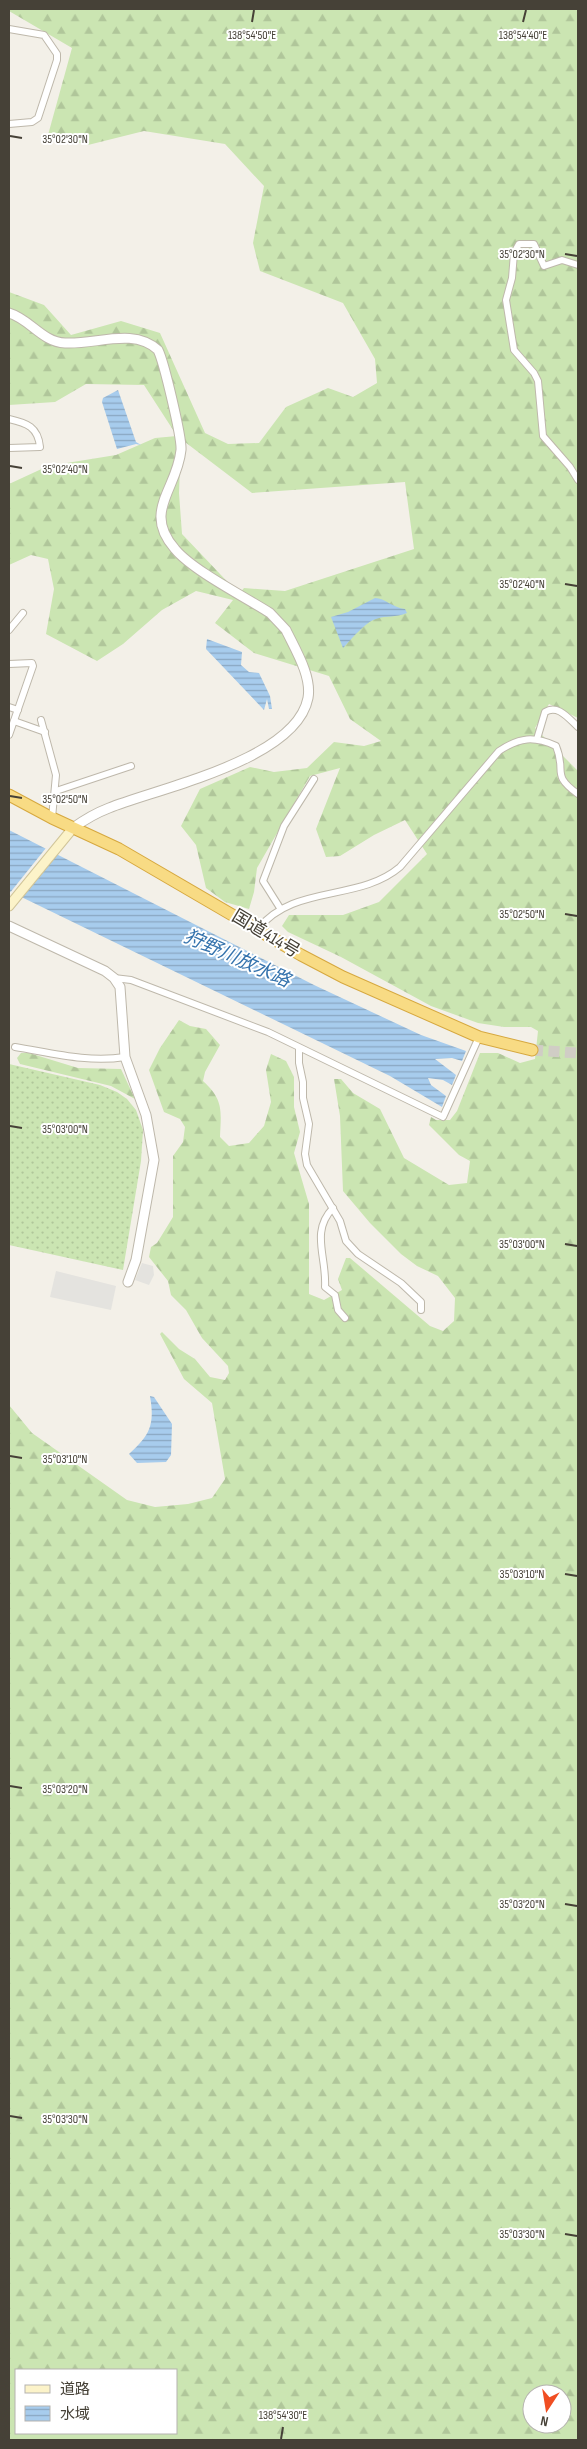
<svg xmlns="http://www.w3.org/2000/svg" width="587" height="2449" viewBox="0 0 587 2449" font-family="'Sofia Sans Condensed','Noto Sans JP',sans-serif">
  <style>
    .grass { fill: url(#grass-dots) }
    .forest { fill: url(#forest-firs); fill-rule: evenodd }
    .parking { fill: #e4e3df }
    .water { fill: url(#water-rules) }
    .pier { fill: #f3f0e8 }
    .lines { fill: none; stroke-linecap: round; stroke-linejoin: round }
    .trunk-tunnel { stroke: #d0cdc5; stroke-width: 11; stroke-dasharray: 11 5.5; stroke-linecap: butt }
    .minor-casing { stroke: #beb8ab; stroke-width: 8 }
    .tertiary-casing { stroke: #beb8ab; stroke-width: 11 }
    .secondary-casing { stroke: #d1c599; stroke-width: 11 }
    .trunk-casing { stroke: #d6a83f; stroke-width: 13 }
    .minor { stroke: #fff; stroke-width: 6 }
    .tertiary { stroke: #fff; stroke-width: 9 }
    .secondary { stroke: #fcf3c9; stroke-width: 9 }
    .trunk { stroke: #f8db84; stroke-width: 11 }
    .ticks { fill: none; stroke: #464137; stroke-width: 2 }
    .labels { text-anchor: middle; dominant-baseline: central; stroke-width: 4; stroke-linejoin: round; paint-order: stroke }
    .street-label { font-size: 18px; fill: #464137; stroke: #fff }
    .water-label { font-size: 19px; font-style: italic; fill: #3573ad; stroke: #fff }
    .ticks-label { font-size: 12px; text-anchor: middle; fill: #464137; stroke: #fff; stroke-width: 4; stroke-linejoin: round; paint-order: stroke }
  </style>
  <defs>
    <pattern id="grass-dots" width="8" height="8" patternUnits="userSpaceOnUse" patternTransform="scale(1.25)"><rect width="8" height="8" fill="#cbe5b2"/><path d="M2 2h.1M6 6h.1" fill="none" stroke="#b0c69a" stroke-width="1.8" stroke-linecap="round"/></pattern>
    <pattern id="forest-firs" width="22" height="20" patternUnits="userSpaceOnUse" patternTransform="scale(1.25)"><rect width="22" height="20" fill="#cbe5b2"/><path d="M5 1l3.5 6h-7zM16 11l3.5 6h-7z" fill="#b0c69a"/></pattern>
    <pattern id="water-rules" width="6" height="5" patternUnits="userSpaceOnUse" patternTransform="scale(1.25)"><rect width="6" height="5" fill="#a7cced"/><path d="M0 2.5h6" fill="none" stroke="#8aa7c1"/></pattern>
  </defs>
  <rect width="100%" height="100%" fill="#f3f0e8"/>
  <path class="grass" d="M 9,1064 L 100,1085 L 117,1092 L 127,1099 L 136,1110 L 143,1130 L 141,1161 L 123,1270 L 9,1245 Z"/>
  <g class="forest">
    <path d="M 9,9 L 578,9 L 578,718 L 549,704 L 535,728 L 578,771 L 578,2440 L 9,2440 L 9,1405 L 32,1433 L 127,1500 L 155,1507 L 188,1504 L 212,1498 L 225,1479 L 212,1403 L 184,1379 L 160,1334 L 162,1332 L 179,1349 L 195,1359 L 210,1377 L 225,1380 L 229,1373 L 228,1366 L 202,1338 L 186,1310 L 171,1295 L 168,1281 L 149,1257 L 151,1247 L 157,1243 L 173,1217 L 173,1156 L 183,1142 L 185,1127 L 180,1119 L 164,1112 L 149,1070 L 160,1048 L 179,1020 L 190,1026 L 206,1029 L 220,1045 L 205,1072 L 203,1081 C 224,1100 221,1111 220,1137 L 229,1146 L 249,1143 L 264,1126 L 271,1102 L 266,1070 L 271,1054 L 286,1061 L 294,1077 L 294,1107 L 300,1132 L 294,1153 L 309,1204 L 309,1294 L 324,1300 L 342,1290 L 338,1279 L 346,1258 L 350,1258 L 430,1326 L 443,1331 L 454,1321 L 455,1298 L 438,1276 L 417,1266 L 401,1254 L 370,1223 L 343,1191 L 340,1116 L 334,1079 L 341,1079 L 353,1093 L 380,1109 L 404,1158 L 449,1185 L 467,1183 L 470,1161 L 459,1155 L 429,1125 L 431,1117 L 436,1120 L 450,1120 L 457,1111 L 480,1053 L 498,1053 L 520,1063 L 535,1059 L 538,1031 L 531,1027 L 504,1027 L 478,1023 L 431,1006 L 341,957 L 288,932 L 282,926 L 289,915 L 343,915 L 379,902 L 427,854 L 405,820 L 374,835 L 340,856 L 326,857 L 316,829 L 340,768 L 310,776 L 257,868 L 254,892 L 249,909 L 225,902 L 206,888 L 196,845 L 181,826 L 200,789 L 250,767 L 274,772 L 307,768 L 334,742 L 364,746 L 381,741 L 350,719 L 329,676 L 254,653 L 215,623 L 233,600 L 196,591 L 162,610 L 123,644 L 97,661 L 46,634 L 54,589 L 48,559 L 31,555 L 9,565 L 9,484 L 48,466 L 116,455 L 155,438 L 177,436 L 144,385 L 86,384 L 55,402 L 9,405 L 9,292 L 44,305 L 71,335 L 121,321 L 160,333 L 205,433 L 228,444 L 259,443 L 286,407 L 328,388 L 353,397 L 377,383 L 375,359 L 343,303 L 260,271 L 253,243 L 264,186 L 225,144 L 144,131 L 88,145 L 48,135 L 72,48 L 9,11 ZM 181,439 L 252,493 L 405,482 L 414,549 L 285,591 L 244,588 L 239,594 L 182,534 L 179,493 ZM 16,2370 L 176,2370 L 176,2433 L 16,2433 ZM 532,2394 L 562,2394 L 562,2424 L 532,2424 Z"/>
    <path d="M 21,1053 L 29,1053 L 78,1068 L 121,1069 L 135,1099 L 111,1086 L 20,1064 L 17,1058 Z"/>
  </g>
  <g class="parking">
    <path d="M 142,1263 L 153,1266 L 154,1275 L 149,1285 L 135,1280 Z"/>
    <path d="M 56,1271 L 116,1286 L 111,1310 L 50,1297 Z"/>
  </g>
  <g class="water">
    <path d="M 118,390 L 136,442 L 141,445 L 136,444 L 117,449 L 102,402 L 103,398 Z"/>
    <path d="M 375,598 C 385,598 393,608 405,609 L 407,613 C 395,618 387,615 376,619 C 365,622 351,640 343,648 L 331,617 L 348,612 Z"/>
    <path d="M 207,639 L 242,652 L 241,665 L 249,672 L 259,673 L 270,696 L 272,709 L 269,709 L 267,699 L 264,710 L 206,649 Z"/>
    <path d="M 9,830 L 314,985 L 421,1035 L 466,1051 L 462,1061 L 452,1058 L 435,1059 L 456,1075 L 452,1085 L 443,1080 L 428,1078 L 431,1085 L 446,1096 L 442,1107 L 390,1076 L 9,891 Z"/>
    <path d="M 150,1396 L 154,1397 L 172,1424 L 171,1455 L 166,1462 L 137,1463 L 129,1454 C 150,1435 155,1425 150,1396 Z"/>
  </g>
  <path class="pier" d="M 46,848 L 57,854 L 20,900 L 9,894 Z"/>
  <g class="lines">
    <path class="trunk-tunnel" d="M 532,1050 L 578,1053"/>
    <g class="minor-casing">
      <g id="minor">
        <path d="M 9,29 L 44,35 L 57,54 L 57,60 L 38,118 L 32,122 L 9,124"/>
        <path d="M 578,265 L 562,260 L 544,266 L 534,244 L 519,244 L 514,253 L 512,278 L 506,300 L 514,350 L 534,373 L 538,381 L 543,436 L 570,467 L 578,480"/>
        <path d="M 9,419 C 27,423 38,427 40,447 L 9,448"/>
        <path d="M 9,630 L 23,613"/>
        <path d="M 9,664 L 32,663 L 33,666 L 9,735"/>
        <path d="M 9,707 L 18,710"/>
        <path d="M 41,720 L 56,775 L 52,818"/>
        <path d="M 14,721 L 45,732"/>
        <path d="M 537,739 L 545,712 C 558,704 568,718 578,727"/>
        <path d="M 56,791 L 131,766"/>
        <path d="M 280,908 L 263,881 L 284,826 L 314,779"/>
        <path d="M 258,929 C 293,884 359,902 400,867 L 499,751 C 520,737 534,736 556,746 C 567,772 550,774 578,794"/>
        <path d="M 114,978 L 131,980 L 268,1032 L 443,1117 L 479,1037"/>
        <path d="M 15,1047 C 52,1053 88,1063 125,1057"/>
        <path d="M 299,1048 L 299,1063 L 303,1082 L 303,1098 L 309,1124 L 305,1154 L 307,1165 L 340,1221 L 346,1241 L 358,1254 L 401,1283 L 421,1302 L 421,1310"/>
        <path d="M 333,1208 C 310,1232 327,1257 325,1287 L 335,1295 L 338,1310 L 345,1318"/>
      </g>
    </g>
    <g class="tertiary-casing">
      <g id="tertiary">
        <path d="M 9,313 C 30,319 42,342 65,343 C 96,345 133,327 158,350 C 164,362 182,438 181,450 C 177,490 142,511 175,549 C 192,570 245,597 270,613 L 286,630 C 295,649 312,676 308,698 C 296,760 159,788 109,808 C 96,813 84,820 73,828"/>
        <path d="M 9,926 L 105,971 L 114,978 L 120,987 L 125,1057 L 146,1115 L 154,1160 L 136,1260 L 128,1282"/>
      </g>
    </g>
    <g class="secondary-casing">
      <path id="secondary" d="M 9,906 L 73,828"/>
    </g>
    <g class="trunk-casing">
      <path id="trunk" d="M 9,795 L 52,818 L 119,849 L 301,955 L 343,977 L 479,1037 L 532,1050"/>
    </g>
    <use href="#minor" class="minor"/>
    <use href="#tertiary" class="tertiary"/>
    <use href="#secondary" class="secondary"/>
    <use href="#trunk" class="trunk"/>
  </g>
  <path class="ticks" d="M 252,22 L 254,10M 523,22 L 526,10M 10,136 L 22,138M 565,254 L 577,256M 10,466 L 22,468M 565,584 L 577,586M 10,796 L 22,798M 565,914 L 577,916M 10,1126 L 22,1128M 565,1244 L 577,1246M 10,1456 L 22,1458M 565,1574 L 577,1576M 10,1786 L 22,1788M 565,1904 L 577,1906M 10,2116 L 22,2118M 565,2234 L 577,2236M 281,2439 L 283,2427"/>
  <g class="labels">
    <g class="street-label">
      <text transform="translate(266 934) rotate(31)">国道414号</text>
    </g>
    <g class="water-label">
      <text transform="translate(237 959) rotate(24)">狩野川放水路</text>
    </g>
  </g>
  <g class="ticks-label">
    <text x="252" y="39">138°54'50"E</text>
    <text x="523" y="39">138°54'40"E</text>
    <text x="65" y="143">35°02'30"N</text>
    <text x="522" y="258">35°02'30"N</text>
    <text x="65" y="473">35°02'40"N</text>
    <text x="522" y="588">35°02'40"N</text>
    <text x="65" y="803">35°02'50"N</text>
    <text x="522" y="918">35°02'50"N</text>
    <text x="65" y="1133">35°03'00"N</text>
    <text x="522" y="1248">35°03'00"N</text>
    <text x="65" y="1463">35°03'10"N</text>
    <text x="522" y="1578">35°03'10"N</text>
    <text x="65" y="1793">35°03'20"N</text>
    <text x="522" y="1908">35°03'20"N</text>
    <text x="65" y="2123">35°03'30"N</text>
    <text x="522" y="2238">35°03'30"N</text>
    <text x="283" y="2419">138°54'30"E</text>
  </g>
  <rect width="587" height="2449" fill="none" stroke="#464137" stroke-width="20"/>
  <rect x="15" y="2369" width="162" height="65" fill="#ffffff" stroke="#b5b3af"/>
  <rect x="25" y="2385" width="25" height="8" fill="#fcf3c9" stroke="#b5b3af"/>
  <text x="60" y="2394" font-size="15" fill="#464137">道路</text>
  <rect x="25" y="2406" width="25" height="15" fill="url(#water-rules)" stroke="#b5b3af"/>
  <text x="60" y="2419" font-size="15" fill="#464137">水域</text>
  <g transform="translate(547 2409) rotate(192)"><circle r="24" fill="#ffffff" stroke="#b5b3af"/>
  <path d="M0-4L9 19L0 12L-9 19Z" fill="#f04e22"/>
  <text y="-8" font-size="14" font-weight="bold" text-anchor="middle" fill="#464137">N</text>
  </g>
</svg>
